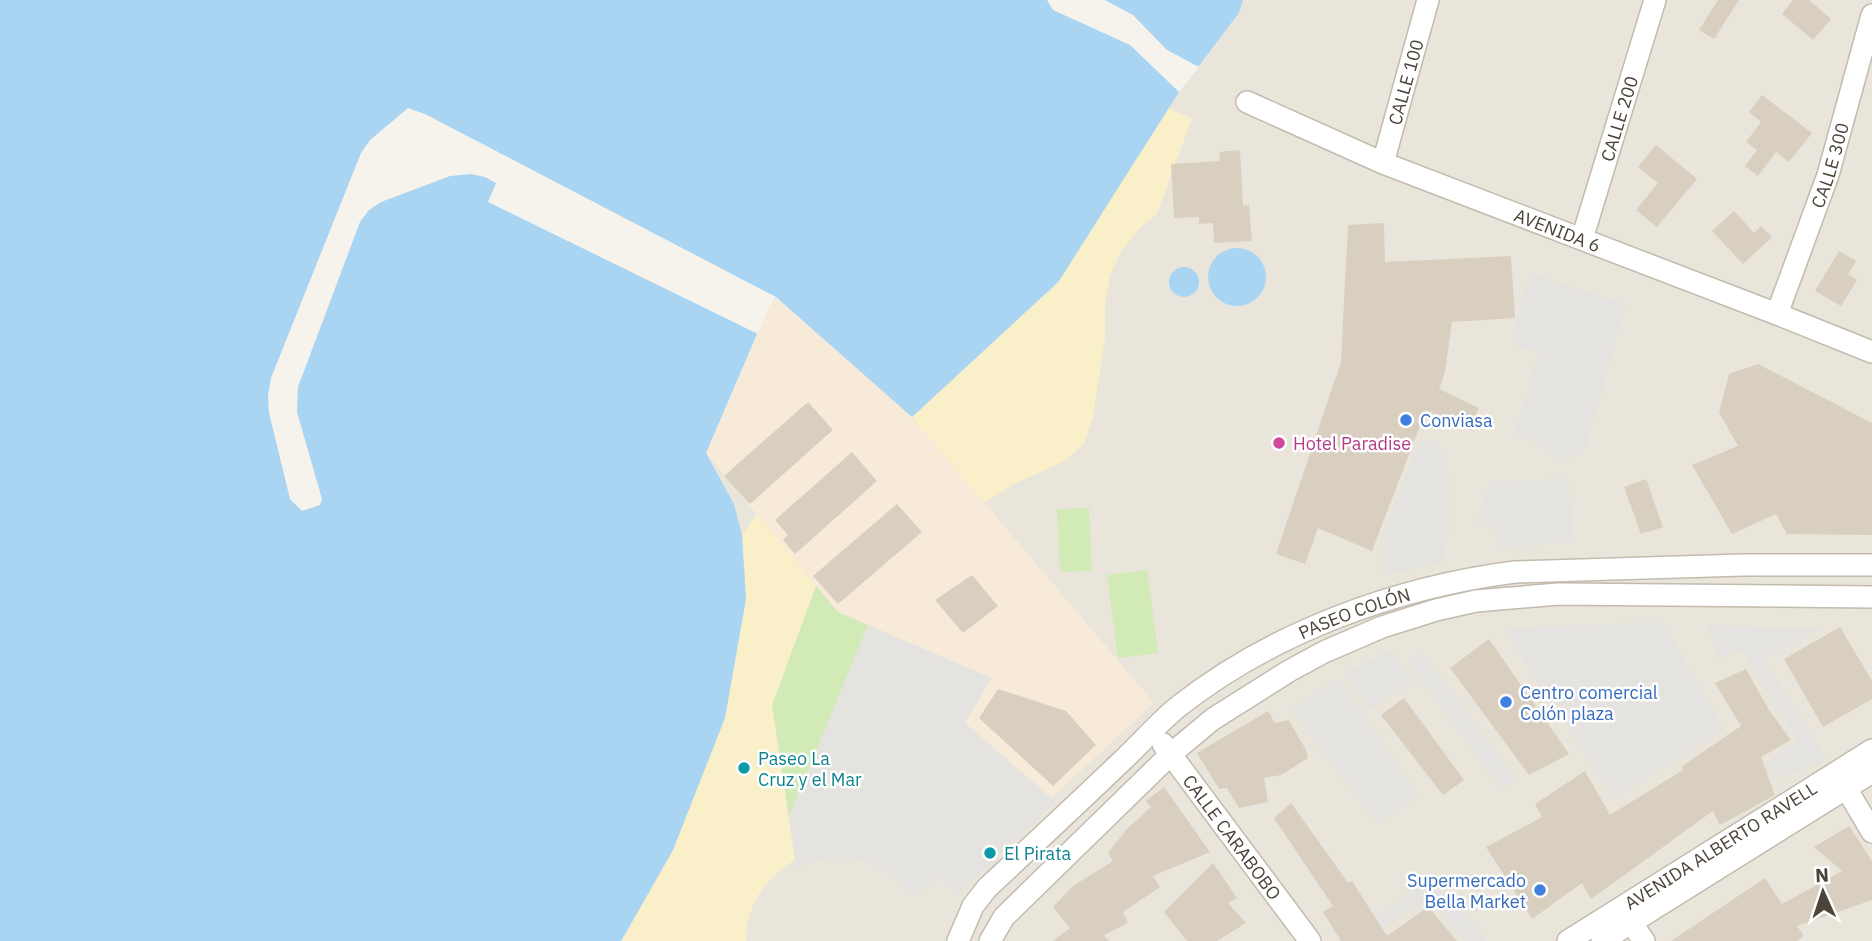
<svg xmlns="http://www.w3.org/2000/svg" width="1872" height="941" viewBox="0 0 1872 941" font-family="'IBM Plex Sans',sans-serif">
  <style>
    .residential { fill: #eae5da }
    .commercial { fill: #f7ead8 }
    .green { fill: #d2eab5 }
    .sand { fill: #f9efc9 }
    .parking { fill: #e5e3e0 }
    .water { fill: #a9d4f2 }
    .pier { fill: #f6f3ec }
    .building { fill: #d8cfc1 }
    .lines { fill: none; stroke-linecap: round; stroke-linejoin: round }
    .minor-casing { stroke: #c2bbae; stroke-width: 24 }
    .minor { stroke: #fff; stroke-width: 21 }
    .shop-dot { fill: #3f7fe0; stroke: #fff; stroke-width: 2.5 }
    .hotel-dot { fill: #d1479c; stroke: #fff; stroke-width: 2.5 }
    .culture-dot { fill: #0f9aa8; stroke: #fff; stroke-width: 2.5 }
    .labels { text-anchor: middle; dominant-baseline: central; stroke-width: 5; stroke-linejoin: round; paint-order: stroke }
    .street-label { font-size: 18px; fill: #4b4439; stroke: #fff }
    .shop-label { font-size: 18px; fill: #366cbe; stroke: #fff; text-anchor: start }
    .hotel-label { font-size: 18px; fill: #b23c85; stroke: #fff; text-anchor: start }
    .culture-label { font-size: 18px; fill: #0d838f; stroke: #fff; text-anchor: start }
  </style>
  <rect width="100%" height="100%" fill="#f6f3ec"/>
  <path class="residential" d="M 1243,0 L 1872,0 L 1872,941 L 622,941 L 734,504 L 706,453 L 1179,92 L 1239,13 Z"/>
  <path class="commercial" d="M 776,297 L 912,417 L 1154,703 L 1051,798 L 965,723 L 991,678 L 838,612 L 706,453 L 769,307 Z"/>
  <g class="green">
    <path d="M 1089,508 L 1092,571 L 1060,572 L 1057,509 Z"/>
    <path d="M 1147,570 L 1158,653 L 1118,658 L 1107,575 Z"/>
    <path d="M 816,586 L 838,612 L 868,625 L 789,817 L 772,705 Z"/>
  </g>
  <g class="sand">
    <path d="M 1166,108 L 1192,118 L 1157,214 L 1140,228 L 1121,251 L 1110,276 L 1105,303 L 1105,337 L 1093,417 L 1084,444 L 1065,461 L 1014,484 L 984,503 L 912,417 L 1059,282 Z"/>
    <path d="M 757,514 L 816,586 L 772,705 L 795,860 C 765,878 746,905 746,941 L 622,941 L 673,850 L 746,599 L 742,535 Z"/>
  </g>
  <g class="parking">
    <path d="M 1529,273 L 1626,304 L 1588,441 L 1585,449 L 1577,456 L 1556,459 L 1540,445 L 1514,433 L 1539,353 L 1511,344 Z"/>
    <path d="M 1420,439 L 1435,441 L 1445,457 L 1449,479 L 1449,534 L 1441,563 L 1381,576 L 1383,568 L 1381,539 Z"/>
    <path d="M 1568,479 L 1574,543 L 1496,547 L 1495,526 L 1475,525 L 1490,481 Z"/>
    <path d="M 1663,622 L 1724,730 L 1614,799 L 1503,628 Z"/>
    <path d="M 868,625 L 992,678 L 965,723 L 1056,802 L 957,896 L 941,877 L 912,896 L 890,873 L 861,859 L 829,857 L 799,866 L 795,860 L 789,817 Z"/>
    <path d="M 1707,625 L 1823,629 L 1764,659 L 1827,759 L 1781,779 L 1776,766 L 1707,801 L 1705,796 L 1799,742 L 1743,651 L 1719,658 Z"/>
    <path d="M 1391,651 L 1414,681 L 1371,709 L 1345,673 Z"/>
    <path d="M 1422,651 L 1518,781 L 1501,788 L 1407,661 Z"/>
    <path d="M 1339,679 L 1418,795 L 1379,825 L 1290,708 Z"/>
    <path d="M 1436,873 L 1486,941 L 1468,941 L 1428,897 L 1367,941 L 1352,934 Z"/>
  </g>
  <g class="water">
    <path d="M 0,0 L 1243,0 L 1239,13 L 1179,92 L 1059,281 L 912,417 L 776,297 L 769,306 L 706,453 L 734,504 L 742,535 L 746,599 L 725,718 L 673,850 L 621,941 L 0,941 Z"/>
    <circle cx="1237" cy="277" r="29"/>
    <circle cx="1184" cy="282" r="15"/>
  </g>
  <g class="pier">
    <path d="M 1047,0 L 1105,0 L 1133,15 L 1167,50 L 1199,67 L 1179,92 L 1130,45 L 1053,10 Z"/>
    <path d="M 408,108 L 425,114 L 776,297 L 769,307 L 758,334 L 488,202 L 496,183 L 485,177 L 471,174 L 450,176 L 381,202 L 369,210 L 360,222 L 298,387 L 297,412 L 322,499 L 320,505 L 302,511 L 290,499 L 269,413 L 268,396 L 271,378 L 361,153 L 370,140 Z"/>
  </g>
  <g class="building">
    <path d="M 1718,0 L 1739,0 L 1714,39 L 1699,30 Z"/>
    <path d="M 1793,0 L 1809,0 L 1831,19 L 1813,40 L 1782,14 Z"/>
    <path d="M 1762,95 L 1812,133 L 1789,162 L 1776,152 L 1758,176 L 1745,166 L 1757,150 L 1746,142 L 1761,122 L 1749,112 Z"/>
    <path d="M 1656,145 L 1697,179 L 1657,227 L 1636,210 L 1658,183 L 1638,167 Z"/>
    <path d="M 1240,150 L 1243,206 L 1249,205 L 1252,241 L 1214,243 L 1213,223 L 1199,224 L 1199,217 L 1174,218 L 1171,164 L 1220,161 L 1219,152 Z"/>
    <path d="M 1734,211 L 1754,233 L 1761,226 L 1772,237 L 1743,264 L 1712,231 Z"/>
    <path d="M 1384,223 L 1385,262 L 1511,256 L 1515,318 L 1452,322 L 1445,372 L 1439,389 L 1479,408 L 1470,430 L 1426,410 L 1372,551 L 1318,528 L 1305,564 L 1276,554 L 1341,362 L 1348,225 Z"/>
    <path d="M 1839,251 L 1856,261 L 1848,274 L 1857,280 L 1841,306 L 1815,291 Z"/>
    <path d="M 1758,364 L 1872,423 L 1872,535 L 1787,534 L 1776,514 L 1732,534 L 1692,465 L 1738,446 L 1719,412 L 1729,374 Z"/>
    <path d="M 808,402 L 833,430 L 750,504 L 724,476 Z"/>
    <path d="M 852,452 L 877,481 L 795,554 L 783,540 L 788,535 L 775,520 Z"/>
    <path d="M 1646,479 L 1663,527 L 1641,534 L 1624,487 Z"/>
    <path d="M 897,504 L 922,532 L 838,604 L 813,576 Z"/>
    <path d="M 972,575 L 998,606 L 963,633 L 935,600 Z"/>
    <path d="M 1840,627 L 1872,681 L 1872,699 L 1823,727 L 1784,659 Z"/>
    <path d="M 1489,639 L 1569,754 L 1529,775 L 1450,668 Z"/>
    <path d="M 1746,669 L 1769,710 L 1791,740 L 1761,757 L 1775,795 L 1720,825 L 1713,811 L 1591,899 L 1582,883 L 1532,919 L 1486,847 L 1542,817 L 1535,804 L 1585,771 L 1610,815 L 1683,770 L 1681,767 L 1741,726 L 1715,683 Z"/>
    <path d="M 998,689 L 1066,711 L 1096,745 L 1053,786 L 979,718 Z"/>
    <path d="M 1404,698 L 1464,780 L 1443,795 L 1381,715 Z"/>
    <path d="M 1268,711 L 1275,723 L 1289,720 L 1306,750 L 1308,758 L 1281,775 L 1264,778 L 1268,802 L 1239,808 L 1227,788 L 1219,789 L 1197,753 Z"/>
    <path d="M 1164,787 L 1210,852 L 1153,876 L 1160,887 L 1123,912 L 1128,923 L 1104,935 L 1109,941 L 1053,941 L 1070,928 L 1053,907 L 1073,886 L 1113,861 L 1108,853 L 1127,829 L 1151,807 L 1146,801 Z"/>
    <path d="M 1291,803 L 1348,883 L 1352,881 L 1387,936 L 1428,907 L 1457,941 L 1341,941 L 1323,912 L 1333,906 L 1274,818 Z"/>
    <path d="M 1849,826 L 1872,861 L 1872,900 L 1797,926 L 1804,936 L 1797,941 L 1671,941 L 1765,878 L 1782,904 L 1842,871 L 1814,847 Z"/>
    <path d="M 1213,863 L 1237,898 L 1228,903 L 1246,923 L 1217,941 L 1187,941 L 1164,912 Z"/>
  </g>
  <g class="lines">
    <g class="minor-casing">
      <g id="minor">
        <path id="s1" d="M 1247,102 L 1383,163 L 1777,314 L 1872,352"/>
        <path id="s2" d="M 1383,163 L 1428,0"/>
        <path id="s3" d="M 1582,239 L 1655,0"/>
        <path id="s4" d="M 1777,314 L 1828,175 L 1872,15"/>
        <path id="s5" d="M 1163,744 L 1310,941"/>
        <path d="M 1835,782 L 1846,788 L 1872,832"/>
        <path d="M 1623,911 L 1644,941"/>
        <path id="s6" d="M 958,941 L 973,906 L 987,888 C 1032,846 1077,804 1122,761 C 1141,743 1159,722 1179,706 C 1273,632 1397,587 1515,572 L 1743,565 L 1872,565"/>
        <path d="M 990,941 L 1004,917 L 1172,753 L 1213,719 L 1289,671 L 1324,652 L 1382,627 L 1436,610 L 1476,601 L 1558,594 L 1872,597"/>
        <path id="s7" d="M 1568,941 L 1872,750"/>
        <path d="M 1602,941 L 1872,772"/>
      </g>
    </g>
    <use href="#minor" class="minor"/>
  </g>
  <g class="shop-dot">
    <circle cx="1406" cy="420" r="7"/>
    <circle cx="1506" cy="702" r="7"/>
    <circle cx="1540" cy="890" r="7"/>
  </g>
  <circle class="hotel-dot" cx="1279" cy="443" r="7"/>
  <g class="culture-dot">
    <circle cx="744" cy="768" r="7"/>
    <circle cx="990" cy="853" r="7"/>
  </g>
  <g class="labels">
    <g class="street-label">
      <text stroke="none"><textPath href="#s2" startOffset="84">CALLE 100</textPath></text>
      <text stroke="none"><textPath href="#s3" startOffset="126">CALLE 200</textPath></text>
      <text stroke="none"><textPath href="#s4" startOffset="158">CALLE 300</textPath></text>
      <text stroke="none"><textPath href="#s1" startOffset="336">AVENIDA 6</textPath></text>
      <text stroke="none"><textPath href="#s6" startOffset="525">PASEO COLÓN</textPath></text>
      <text stroke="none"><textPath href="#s5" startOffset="116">CALLE CARABOBO</textPath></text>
      <text stroke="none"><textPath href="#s7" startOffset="180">AVENIDA ALBERTO RAVELL</textPath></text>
    </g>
    <g class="shop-label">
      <text x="1420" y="420">Conviasa</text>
      <text x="1520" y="692">Centro comercial<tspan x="1520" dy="21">Colón plaza</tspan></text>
      <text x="1526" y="880" text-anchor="end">Supermercado<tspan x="1526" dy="21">Bella Market</tspan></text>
    </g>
    <g class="hotel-label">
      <text x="1293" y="443">Hotel Paradise</text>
    </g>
    <g class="culture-label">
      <text x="758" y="758">Paseo La<tspan x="758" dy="21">Cruz y el Mar</tspan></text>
      <text x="1004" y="853">El Pirata</text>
    </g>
  </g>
  <g transform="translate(1823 892) rotate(357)" stroke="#ffffff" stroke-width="5" paint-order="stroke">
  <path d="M0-5L12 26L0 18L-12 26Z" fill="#4b4439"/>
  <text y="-10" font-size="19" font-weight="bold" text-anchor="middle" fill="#4b4439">N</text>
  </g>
</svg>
